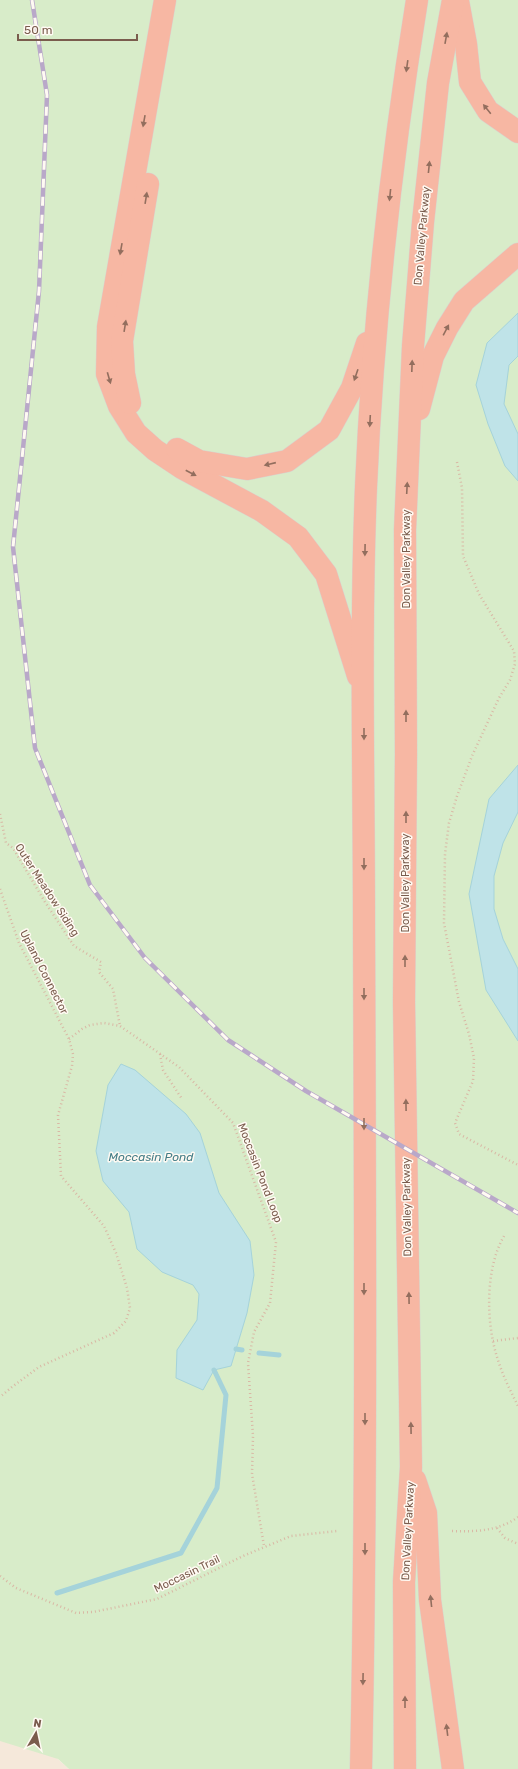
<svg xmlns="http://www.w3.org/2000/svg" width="518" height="1769" viewBox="0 0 518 1769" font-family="Rubik,sans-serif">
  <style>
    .residential { fill: #f5e8da }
    .green { fill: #d8ecc9 }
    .water { fill: #bfe3e8; stroke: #a5d3da }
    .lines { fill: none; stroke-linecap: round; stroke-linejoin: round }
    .stream { stroke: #a5d3da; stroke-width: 5 }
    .motorway-casing { stroke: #dad1cd; stroke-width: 23 }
    .path { stroke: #d9b8a5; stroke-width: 2.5; stroke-dasharray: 1 3; stroke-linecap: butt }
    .motorway { stroke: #f7b7a3; stroke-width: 22 }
    .rail-casing { stroke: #b9a8c9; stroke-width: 4.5 }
    .rail { stroke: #fffaf3; stroke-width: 3; stroke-dasharray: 9; stroke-linecap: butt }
    .oneway { fill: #936e5e }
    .labels { text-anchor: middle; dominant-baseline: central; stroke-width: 3; stroke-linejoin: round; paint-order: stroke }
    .street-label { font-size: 11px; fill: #7a5c4d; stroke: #fffaf3 }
    .water-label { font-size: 12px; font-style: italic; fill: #437c86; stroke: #fffaf3 }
  </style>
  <rect width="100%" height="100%" fill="#fdf6ec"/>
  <path class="residential" d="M 0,1708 L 69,1769 L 0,1769 Z"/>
  <path class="green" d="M 0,0 L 518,0 L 518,1769 L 69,1769 L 58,1759 L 0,1741 Z"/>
  <g class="water">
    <path d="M 518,313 L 518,356 L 509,365 L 504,404 L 518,434 L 518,481 L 505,466 L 488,424 L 476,385 L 487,343 Z"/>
    <path d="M 518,765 L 518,812 L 503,843 L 494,876 L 494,909 L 503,939 L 518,969 L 518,1041 L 486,990 L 469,894 L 489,799 Z"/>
    <path d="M 121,1064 L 135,1070 L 186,1114 L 200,1133 L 219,1193 L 250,1241 L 254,1275 L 247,1313 L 231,1366 L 214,1370 L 203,1390 L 176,1378 L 177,1350 L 197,1320 L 199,1294 L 193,1285 L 162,1272 L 137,1249 L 129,1212 L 103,1181 L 96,1151 L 108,1085 Z"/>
  </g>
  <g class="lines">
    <g class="stream">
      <path d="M 236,1349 L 242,1350"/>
      <path d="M 259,1353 L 279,1355"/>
      <path d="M 57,1593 L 181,1553 L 217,1488 L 226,1395 L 214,1370"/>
    </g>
    <g class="motorway-casing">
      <g id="motorway">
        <path d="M 165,0 L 108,327 L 107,374 L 119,406 L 136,433 L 155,450 L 182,468 L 262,511 L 298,537 L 326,574 L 358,676"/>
        <path d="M 458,1 L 466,44 L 470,82 L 488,111 L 518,132"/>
        <path d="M 130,403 L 124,374 L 122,341 L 148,184"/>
        <path d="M 419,409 L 433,356 L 447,328 L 464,301 L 518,254"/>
        <path d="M 177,449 L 199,461 L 247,469 L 287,461 L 329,430 L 352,388 L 367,343"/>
        <path d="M 415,1480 L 426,1513 L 430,1600 L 453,1769"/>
        <path d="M 361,1769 C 367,1487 365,1205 364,923 C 364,778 360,632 366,487 C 373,324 391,161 417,0"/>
        <path d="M 405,1769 L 404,1582 L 411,1467 L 404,1002 L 406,755 L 405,530 L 413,346 L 423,222 L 438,83 L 453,0"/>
      </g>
    </g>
    <g class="path">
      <path d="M 457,462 L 462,488 L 463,556 L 479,594 L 514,651 L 515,664 L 510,680 L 499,698 L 472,756 L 457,796 L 449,823 L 445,854 L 444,923 L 459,1002 L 469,1034 L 474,1058 L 473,1081 L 455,1123 L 459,1134 L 518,1165"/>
      <path d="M 0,814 L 6,843 L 13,848 L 45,902 L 74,946 L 101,962 L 99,972 L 113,989 L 120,1026"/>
      <path d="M 0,889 L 19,943 L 69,1039 L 73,1054 L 72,1066 L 58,1115 L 61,1176 L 104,1226 L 116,1253 L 127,1288 L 130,1308 L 126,1321 L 114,1333 L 39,1367 L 12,1387 L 0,1397"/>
      <path d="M 69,1039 L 82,1029 L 90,1025 L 104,1023 L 120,1026 L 179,1067 L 233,1123 L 276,1242 L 270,1303 L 254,1332 L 248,1363 L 253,1436 L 252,1474 L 264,1546"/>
      <path d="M 160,1054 L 163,1070 L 182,1099"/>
      <path d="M 504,1236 C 485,1269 486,1322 497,1357 C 502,1374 510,1390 518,1406"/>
      <path d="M 493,1341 L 518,1338"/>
      <path d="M 497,1528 L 505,1538 L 518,1544"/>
      <path d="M 452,1531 C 475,1532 499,1531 518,1517"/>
      <path d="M 0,1576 L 16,1588 L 76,1613 L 93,1612 L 157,1599 L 243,1556 L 291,1536 L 337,1531"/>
    </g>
    <use href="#motorway" class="motorway"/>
    <g class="rail-casing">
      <path id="rail" d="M 32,0 L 47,95 L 39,291 L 13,547 L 35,748 L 90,885 L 145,958 L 228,1040 L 306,1091 L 518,1213"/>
    </g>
    <use href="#rail" class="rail"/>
  </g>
  <defs><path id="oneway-solid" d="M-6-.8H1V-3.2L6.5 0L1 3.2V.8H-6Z"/></defs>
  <g class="oneway">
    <use href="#oneway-solid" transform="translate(446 38) rotate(-80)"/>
    <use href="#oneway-solid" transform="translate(407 66) rotate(98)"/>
    <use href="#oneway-solid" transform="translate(487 109) rotate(-129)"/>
    <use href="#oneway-solid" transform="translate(144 121) rotate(100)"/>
    <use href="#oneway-solid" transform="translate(429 167) rotate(-84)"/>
    <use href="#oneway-solid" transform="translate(390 195) rotate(96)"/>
    <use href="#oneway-solid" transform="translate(146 198) rotate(-81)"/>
    <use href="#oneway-solid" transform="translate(121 249) rotate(100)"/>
    <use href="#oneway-solid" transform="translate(125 326) rotate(-81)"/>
    <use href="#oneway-solid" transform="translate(446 330) rotate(-62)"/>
    <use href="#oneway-solid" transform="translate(412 366) rotate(-88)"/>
    <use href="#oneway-solid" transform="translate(356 375) rotate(109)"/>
    <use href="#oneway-solid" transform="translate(109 378) rotate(74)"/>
    <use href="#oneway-solid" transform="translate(370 421) rotate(93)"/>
    <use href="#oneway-solid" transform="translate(270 464) rotate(167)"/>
    <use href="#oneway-solid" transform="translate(191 473) rotate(28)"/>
    <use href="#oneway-solid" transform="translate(407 488) rotate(-87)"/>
    <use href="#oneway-solid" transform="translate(365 550) rotate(91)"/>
    <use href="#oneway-solid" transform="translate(406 716) rotate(-90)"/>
    <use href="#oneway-solid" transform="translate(364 734) rotate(90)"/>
    <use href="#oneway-solid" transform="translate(406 817) rotate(-90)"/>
    <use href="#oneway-solid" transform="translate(364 864) rotate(90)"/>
    <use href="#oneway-solid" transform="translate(405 961) rotate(-90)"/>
    <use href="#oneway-solid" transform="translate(364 994) rotate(90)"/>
    <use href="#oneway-solid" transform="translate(406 1105) rotate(-91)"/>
    <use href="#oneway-solid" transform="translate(364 1124) rotate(90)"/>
    <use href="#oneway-solid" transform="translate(364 1289) rotate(90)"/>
    <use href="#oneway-solid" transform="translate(409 1298) rotate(-91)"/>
    <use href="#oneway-solid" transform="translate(365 1419) rotate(90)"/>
    <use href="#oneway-solid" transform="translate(411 1428) rotate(-91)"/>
    <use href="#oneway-solid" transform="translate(365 1549) rotate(90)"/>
    <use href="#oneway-solid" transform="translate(431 1601) rotate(-96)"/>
    <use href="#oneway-solid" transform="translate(363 1679) rotate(91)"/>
    <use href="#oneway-solid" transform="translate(405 1702) rotate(-90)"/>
    <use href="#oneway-solid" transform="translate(447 1730) rotate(-97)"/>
  </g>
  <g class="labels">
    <g class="street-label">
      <text transform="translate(422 236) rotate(-85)">Don Valley Parkway</text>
      <text transform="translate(406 559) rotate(-90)">Don Valley Parkway</text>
      <text transform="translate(405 883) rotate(-90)">Don Valley Parkway</text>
      <text transform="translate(47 890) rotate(57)">Outer Meadow Siding</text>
      <text transform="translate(44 972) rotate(63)">Upland Connector</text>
      <text transform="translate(260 1173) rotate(69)">Moccasin Pond Loop</text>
      <text transform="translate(407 1207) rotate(-91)">Don Valley Parkway</text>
      <text transform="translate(408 1531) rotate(-87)">Don Valley Parkway</text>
      <text transform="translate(187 1574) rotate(-26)">Moccasin Trail</text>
    </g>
    <g class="water-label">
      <text x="151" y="1157">Moccasin Pond</text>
    </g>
  </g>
  <g transform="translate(36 1733) rotate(9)" stroke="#fffaf3" stroke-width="3" paint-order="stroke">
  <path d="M0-3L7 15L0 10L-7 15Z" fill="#7a5c4d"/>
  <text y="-6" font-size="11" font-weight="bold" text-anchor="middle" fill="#7a5c4d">N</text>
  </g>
  <path d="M18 34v6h119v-6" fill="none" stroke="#7a5c4d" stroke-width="2"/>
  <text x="24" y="34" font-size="12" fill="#7a5c4d" stroke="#fffaf3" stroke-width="3" paint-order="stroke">50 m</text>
</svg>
